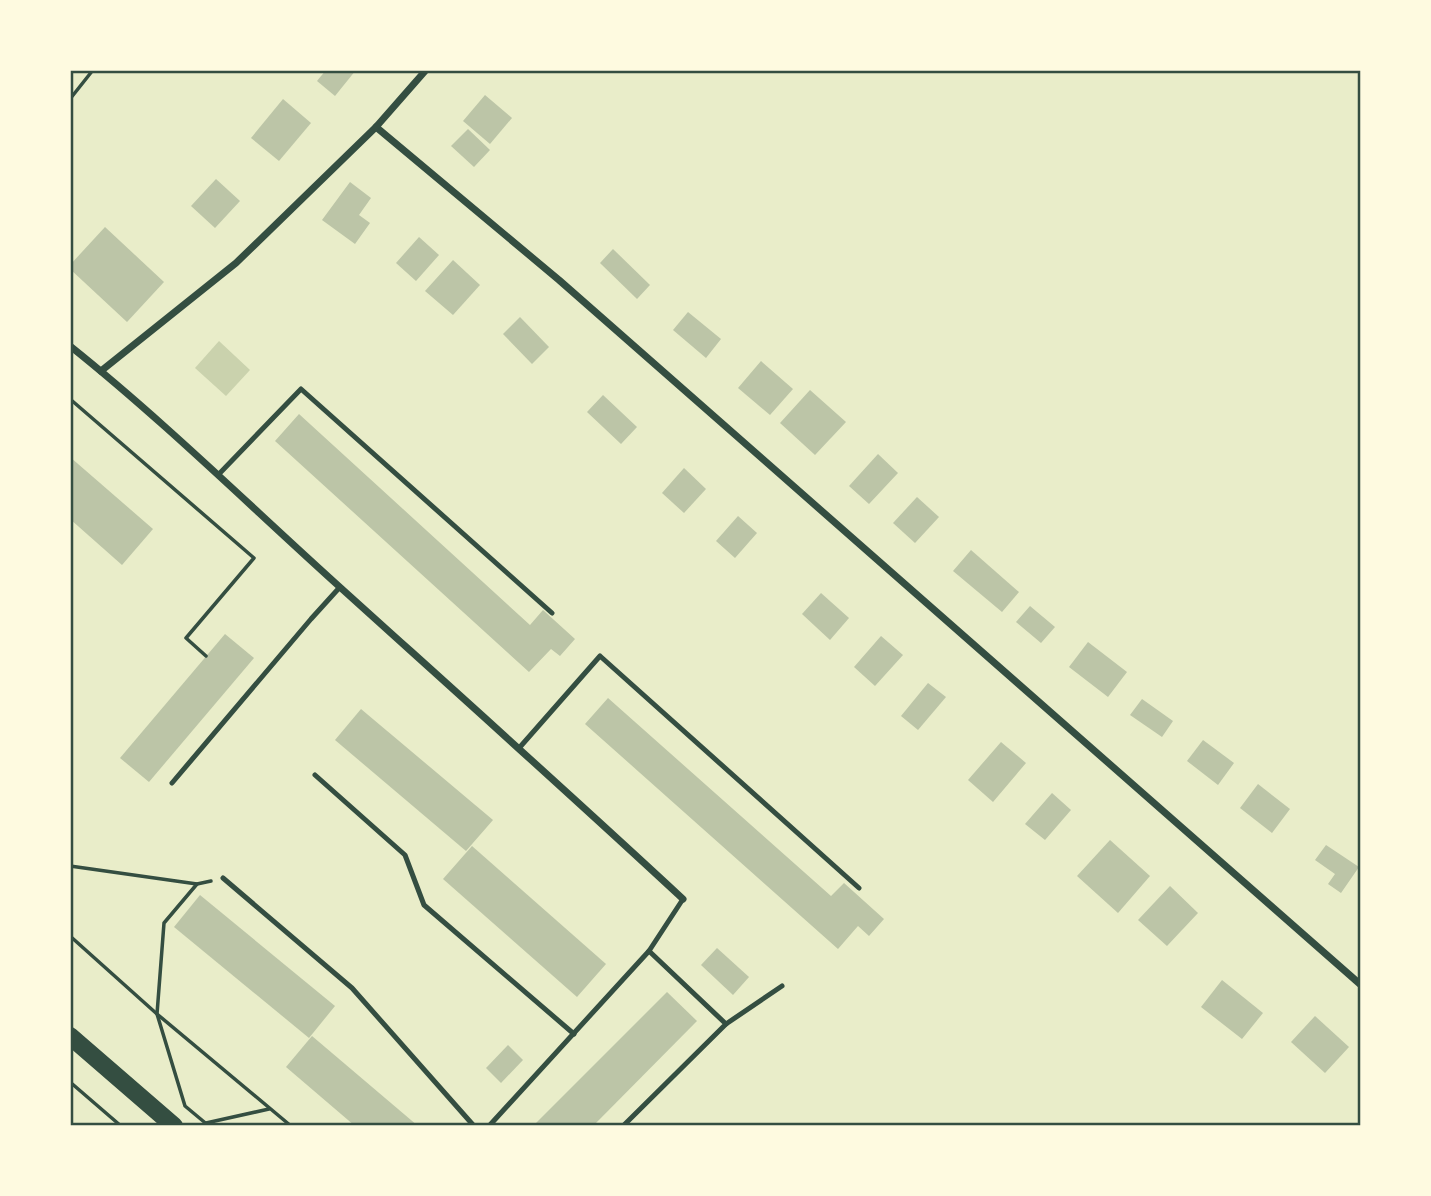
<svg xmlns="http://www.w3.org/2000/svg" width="1431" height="1196" viewBox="0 0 1431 1196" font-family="'Roboto Condensed',sans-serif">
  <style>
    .green { fill: #cad2ad }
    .building { fill: #bcc5a7 }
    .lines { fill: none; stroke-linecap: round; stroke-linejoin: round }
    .path { stroke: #344e41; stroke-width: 3.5 }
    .service { stroke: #344e41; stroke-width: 5 }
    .minor { stroke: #344e41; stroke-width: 7 }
    .primary { stroke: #344e41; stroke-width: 18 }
    .neatline { fill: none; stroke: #344e41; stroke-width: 2.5 }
  </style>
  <rect width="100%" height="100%" fill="#e9edc9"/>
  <path class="green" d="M 219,341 L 250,370 L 226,396 L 195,368 Z"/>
  <g class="building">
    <path d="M 326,70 L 356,70 L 335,96 L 317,81 Z"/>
    <path d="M 485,95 L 512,118 L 490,144 L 463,121 Z"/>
    <path d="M 283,99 L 311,123 L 279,161 L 251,138 Z"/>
    <path d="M 468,129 L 490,150 L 474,167 L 451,146 Z"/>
    <path d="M 216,179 L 240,201 L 215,228 L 191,206 Z"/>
    <path d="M 350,182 L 371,198 L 359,215 L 370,223 L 355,244 L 322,220 Z"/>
    <path d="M 105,227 L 164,282 L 127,322 L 70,269 L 70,265 Z"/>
    <path d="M 419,237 L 439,255 L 416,281 L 396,263 Z"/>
    <path d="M 613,249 L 650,285 L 637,299 L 600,263 Z"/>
    <path d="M 453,260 L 480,285 L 453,315 L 425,291 Z"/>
    <path d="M 688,312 L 721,339 L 706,358 L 673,330 Z"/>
    <path d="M 520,317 L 549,347 L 532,364 L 503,334 Z"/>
    <path d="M 761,361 L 793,389 L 770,415 L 738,388 Z"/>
    <path d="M 810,390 L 846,422 L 815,455 L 780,423 Z"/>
    <path d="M 603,395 L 637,427 L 621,444 L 587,412 Z"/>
    <path d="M 299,414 L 530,625 L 543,610 L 575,639 L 560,656 L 551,649 L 529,672 L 275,441 Z"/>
    <path d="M 878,454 L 898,473 L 869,504 L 849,486 Z"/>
    <path d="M 70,457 L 153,529 L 122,565 L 70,519 Z"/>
    <path d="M 684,468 L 706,489 L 684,513 L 662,493 Z"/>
    <path d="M 917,497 L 939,517 L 915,543 L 893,523 Z"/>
    <path d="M 738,516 L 757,533 L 735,558 L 716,541 Z"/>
    <path d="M 971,550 L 1019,592 L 1002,612 L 953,571 Z"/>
    <path d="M 821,593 L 849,618 L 830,640 L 802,614 Z"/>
    <path d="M 1030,606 L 1055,627 L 1041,643 L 1016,622 Z"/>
    <path d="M 225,634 L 254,658 L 149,782 L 120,758 Z"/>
    <path d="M 881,636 L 903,655 L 875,686 L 854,667 Z"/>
    <path d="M 1088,642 L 1127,672 L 1108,697 L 1069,667 Z"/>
    <path d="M 928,683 L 946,697 L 918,730 L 901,716 Z"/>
    <path d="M 608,698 L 831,896 L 844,883 L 884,919 L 869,936 L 858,926 L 838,949 L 585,724 Z"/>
    <path d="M 1142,699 L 1173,721 L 1162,737 L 1130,715 Z"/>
    <path d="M 361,709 L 493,820 L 466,851 L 335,740 Z"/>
    <path d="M 1203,740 L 1234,763 L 1218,785 L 1187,761 Z"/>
    <path d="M 1001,742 L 1026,763 L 993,802 L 968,780 Z"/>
    <path d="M 1258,784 L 1290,809 L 1272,833 L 1240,808 Z"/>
    <path d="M 1052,793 L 1071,810 L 1045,840 L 1025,824 Z"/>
    <path d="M 1110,840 L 1150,876 L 1118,913 L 1077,876 Z"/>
    <path d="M 1326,845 L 1359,867 L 1341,893 L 1328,884 L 1335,874 L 1315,860 Z"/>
    <path d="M 472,846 L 606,964 L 577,997 L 443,879 Z"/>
    <path d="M 1170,886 L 1198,913 L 1167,946 L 1138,920 Z"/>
    <path d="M 200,895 L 335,1006 L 309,1038 L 174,927 Z"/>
    <path d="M 717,948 L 749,977 L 733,995 L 701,965 Z"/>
    <path d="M 1222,980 L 1263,1013 L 1242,1039 L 1201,1007 Z"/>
    <path d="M 667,992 L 697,1021 L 593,1126 L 533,1126 Z"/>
    <path d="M 1315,1016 L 1349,1047 L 1325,1073 L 1291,1042 Z"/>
    <path d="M 312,1036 L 418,1126 L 355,1126 L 286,1067 Z"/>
    <path d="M 508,1045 L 523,1060 L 501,1083 L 486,1068 Z"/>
  </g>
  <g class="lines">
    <g class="path">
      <path d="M 70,99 L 93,70"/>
      <path d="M 70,399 L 254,558 L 186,638 L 206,656"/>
      <path d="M 70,866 L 197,884 L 211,881"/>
      <path d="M 197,884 L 164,923 L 157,1014 L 185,1106 L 209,1126"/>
      <path d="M 70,936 L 157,1014 L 291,1126"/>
      <path d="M 70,1082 L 121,1126"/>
      <path d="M 206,1123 L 269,1109"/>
    </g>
    <g class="service">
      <path d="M 219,474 L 301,389 L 552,613"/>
      <path d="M 520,747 L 600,656 L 859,888"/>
      <path d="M 315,775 L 405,855 L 424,905 L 574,1034"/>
      <path d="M 172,783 L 311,619 L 340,587"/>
      <path d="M 223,878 L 352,988 L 474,1126"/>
      <path d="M 726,1024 L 782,986"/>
      <path d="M 489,1126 L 649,951 L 683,899"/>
      <path d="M 623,1126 L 726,1024 L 649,951"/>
    </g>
    <g class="minor">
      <path d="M 376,127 L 559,280 L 1361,985"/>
      <path d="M 70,346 C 165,422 252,508 342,589 C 456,692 570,794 683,899"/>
      <path d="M 101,371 L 236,263 L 376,127 L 426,70"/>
    </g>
    <path class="primary" d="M 70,1036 L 174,1126"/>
  </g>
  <rect width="1431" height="1196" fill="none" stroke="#fefae0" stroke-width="144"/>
  <rect x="72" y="72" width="1287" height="1052" class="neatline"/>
</svg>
